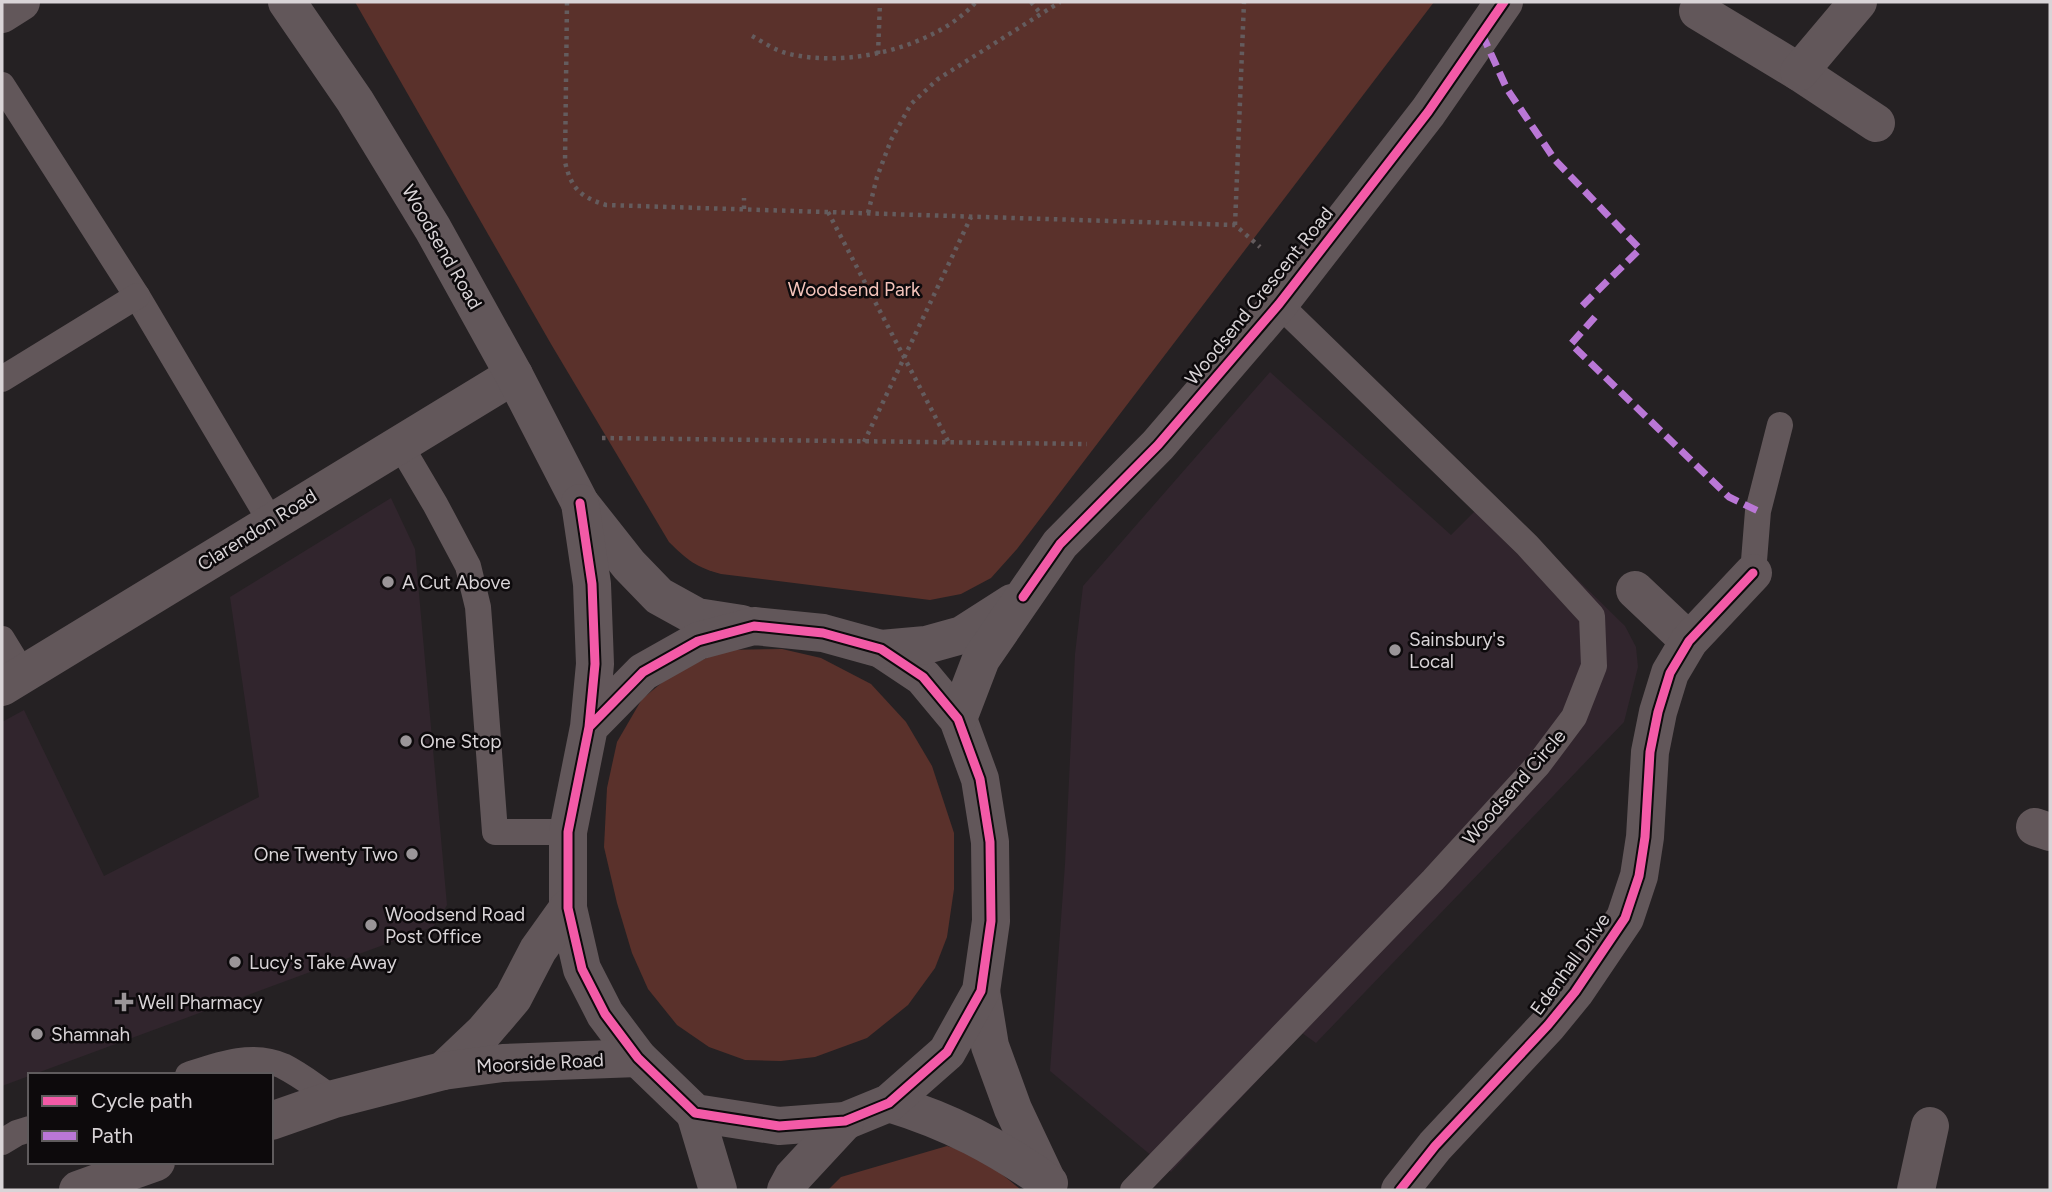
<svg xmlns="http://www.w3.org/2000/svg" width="2052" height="1192" viewBox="0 0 2052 1192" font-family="Figtree,sans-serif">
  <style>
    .built { fill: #31252d }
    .green { fill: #5a312b }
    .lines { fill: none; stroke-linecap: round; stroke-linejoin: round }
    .path { stroke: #645c5e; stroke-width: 4.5; stroke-dasharray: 3.5 5; stroke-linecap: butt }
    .service { stroke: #62575a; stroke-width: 26 }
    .minor { stroke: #62575a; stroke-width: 38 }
    .tertiary { stroke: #62575a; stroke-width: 38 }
    .quiet { stroke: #ba77d6; stroke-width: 7; stroke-dasharray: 14 7; stroke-linecap: butt }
    .cycleway-casing { stroke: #0d0a0c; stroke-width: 13 }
    .cycleway { stroke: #f35aa7; stroke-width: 9 }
    .poi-dot { fill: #9a9598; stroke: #0d0a0c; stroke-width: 2.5 }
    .labels { text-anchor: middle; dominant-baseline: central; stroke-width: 5; stroke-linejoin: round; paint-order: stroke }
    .street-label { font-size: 19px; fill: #d9d4d7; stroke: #0d0a0c }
    .park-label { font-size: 19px; fill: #f5c4bb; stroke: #0d0a0c }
    .poi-label { font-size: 19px; fill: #d9d4d7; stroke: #0d0a0c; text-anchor: start }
  </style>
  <rect width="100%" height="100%" fill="#252123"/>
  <g class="built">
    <path d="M 1270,372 L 1451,535 L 1491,495 L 1625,626 L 1636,647 L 1638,667 L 1624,722 L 1316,1043 L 1302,1033 L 1171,1172 L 1050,1071 L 1065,864 L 1075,654 L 1083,586 Z"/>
    <path d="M 391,498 L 415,549 L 447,905 L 440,917 L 433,927 L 424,930 L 2,1086 L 2,722 L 24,710 L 104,876 L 259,797 L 230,597 Z"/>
  </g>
  <g class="green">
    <path d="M 355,2 L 1434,2 L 1017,549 L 991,578 L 961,594 L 930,600 L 721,574 C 697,568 686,559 669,542 L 551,344 Z"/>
    <path d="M 782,649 L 821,658 L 871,684 L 906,722 L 932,766 L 954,833 L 954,889 L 947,937 L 935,968 L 908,1005 L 867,1038 L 815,1057 L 781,1061 L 745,1060 L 709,1047 L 677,1025 L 648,989 L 632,953 L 617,903 L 604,847 L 607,788 L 617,742 L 642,699 L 675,672 L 725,650 Z"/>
    <path d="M 947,1146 C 981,1156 995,1168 1021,1190 L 828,1190 L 841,1177 Z"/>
  </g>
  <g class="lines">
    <g class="path">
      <path d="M 567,2 L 565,162 C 571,188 580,197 606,205 L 1235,225 L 1260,247"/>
      <path d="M 1031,2 L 1041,14"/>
      <path d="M 752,36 C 763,42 775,50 786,53 C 845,69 935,48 976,2"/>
      <path d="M 878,54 L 880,2"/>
      <path d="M 744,209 L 744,198"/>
      <path d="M 828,212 L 949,443"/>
      <path d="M 868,213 L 877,177 L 891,140 L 911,104 L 938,79 L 1060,2"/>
      <path d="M 1235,225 L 1244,2"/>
      <path d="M 602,438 L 1087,444"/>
      <path d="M 864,442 L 971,217"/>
    </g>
    <g class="service">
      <path d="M 2,85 L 137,296 L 271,522"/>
      <path d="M 2,379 L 137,296"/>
      <path d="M 399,443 L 435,504 L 468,566 L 478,607 L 495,832 L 568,832"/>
      <path d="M 1753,573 L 1758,511 L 1780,425"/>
      <path d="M 2,639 L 24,675"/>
      <path d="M 188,1075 C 218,1065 252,1052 283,1066 C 301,1075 317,1088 334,1099"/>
      <path d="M 2,1142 L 17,1133 L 30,1129"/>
      <path d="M 1133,1190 L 1433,880 L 1538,765 L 1574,717 L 1594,666 L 1592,616 L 1527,545 L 1279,304"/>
    </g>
    <g class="minor">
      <path d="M 1698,11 L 1799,72 L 1876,123"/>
      <path d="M 2,14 L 21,2"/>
      <path d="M 1799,72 L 1858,2"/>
      <path d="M 1635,590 L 1689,641"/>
      <path d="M 2,687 L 514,375"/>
      <path d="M 2035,827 L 2050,832"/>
      <path d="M 981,991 L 990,1046 L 1013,1109 L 1047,1181"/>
      <path d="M 889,1103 C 951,1122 996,1146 1049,1183"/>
      <path d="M 1400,1190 L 1435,1146 L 1548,1025 L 1575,992 L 1625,918 L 1639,876 L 1645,837 L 1650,752 L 1658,712 L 1670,673 L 1689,641 L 1753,573"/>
      <path d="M 1916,1190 L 1930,1126"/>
    </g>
    <g class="tertiary">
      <path d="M 287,2 L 355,101 L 433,229 L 514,375 L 580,503 L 629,565 L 659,596 L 697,617 L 742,624"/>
      <path d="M 580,503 L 592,584 L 595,664 L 589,727 L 568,832 L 568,908 L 582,969 L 605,1014 L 638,1058 L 695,1113 L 779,1126 L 845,1121 L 889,1103 L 947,1052 L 981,991 L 991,921 L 990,842 L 980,779 L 958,719 L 923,677 L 881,649 L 823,633 L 754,626 L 698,641 L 643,672 L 589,727"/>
      <path d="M 881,649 L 926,645 L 962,635 L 1012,603"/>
      <path d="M 958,719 L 981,659 L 1060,544 L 1158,445 L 1279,304 L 1428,112 L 1504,2"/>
      <path d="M 443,1071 L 484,1032 L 513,998 L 538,950 L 568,908"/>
      <path d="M 695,1113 L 718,1190"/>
      <path d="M 271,1121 L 334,1099 L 443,1071 L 503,1063 L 638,1058"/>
      <path d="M 78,1190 L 156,1162"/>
      <path d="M 786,1190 L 793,1177 L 845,1121"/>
    </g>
    <g class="quiet">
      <path d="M 1482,34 L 1507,89 L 1555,160 L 1640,249 L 1581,307"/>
      <path d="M 1595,317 L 1571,344 L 1729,497 L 1758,511"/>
    </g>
    <g class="cycleway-casing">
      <g id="cycleway">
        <path d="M 580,503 L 592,584 L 595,664 L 589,727 L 568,832 L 568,908 L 582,969 L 605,1014 L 638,1058 L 695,1113 L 779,1126 L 845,1121 L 889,1103 L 947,1052 L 981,991 L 991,921 L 990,842 L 980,779 L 958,719 L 923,677 L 881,649 L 823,633 L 754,626 L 698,641 L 643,672 L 589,727"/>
        <path d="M 1023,597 L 1060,544 L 1158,445 L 1279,304 L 1428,112 L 1504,2"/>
        <path d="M 1400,1190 L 1435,1146 L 1548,1025 L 1575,992 L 1625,918 L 1639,876 L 1645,837 L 1650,752 L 1658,712 L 1670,673 L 1689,641 L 1753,573"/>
      </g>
    </g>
    <use href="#cycleway" class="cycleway"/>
  </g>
  <g class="poi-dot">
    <circle cx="388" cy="582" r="7"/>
    <circle cx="1395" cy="650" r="7"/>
    <circle cx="406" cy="741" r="7"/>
    <circle cx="412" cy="854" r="7"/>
    <circle cx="371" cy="925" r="7"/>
    <circle cx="235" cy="962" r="7"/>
    <path d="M120.5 991.5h7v7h7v7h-7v7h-7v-7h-7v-7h7z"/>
    <circle cx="37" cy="1034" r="7"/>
  </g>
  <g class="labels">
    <g class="street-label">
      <text transform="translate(442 247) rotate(60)">Woodsend Road</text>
      <text transform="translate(1259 296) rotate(-51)">Woodsend Crescent Road</text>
      <text transform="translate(257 530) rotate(-32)">Clarendon Road</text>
      <text transform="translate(1514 787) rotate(-49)">Woodsend Circle</text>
      <text transform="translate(1570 964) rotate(-54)">Edenhall Drive</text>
      <text transform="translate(540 1063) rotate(-3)">Moorside Road</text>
    </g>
    <g class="park-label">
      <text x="854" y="289">Woodsend Park</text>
    </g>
    <g class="poi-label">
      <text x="402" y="582">A Cut Above</text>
      <text x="1409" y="639">Sainsbury's<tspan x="1409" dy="22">Local</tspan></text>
      <text x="420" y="741">One Stop</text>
      <text x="398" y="854" text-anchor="end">One Twenty Two</text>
      <text x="385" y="914">Woodsend Road<tspan x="385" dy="22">Post Office</tspan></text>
      <text x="249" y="962">Lucy's Take Away</text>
      <text x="138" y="1002">Well Pharmacy</text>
      <text x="51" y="1034">Shamnah</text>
    </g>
  </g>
  <rect width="2052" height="1192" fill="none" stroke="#d9d4d7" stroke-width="7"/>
  <rect x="28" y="1073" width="245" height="91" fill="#0d0a0c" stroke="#5f5b5d" stroke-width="2"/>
  <rect x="42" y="1096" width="35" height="10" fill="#f35aa7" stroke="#5f5b5d" stroke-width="2"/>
  <text x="91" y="1108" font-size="21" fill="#d9d4d7">Cycle path</text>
  <rect x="42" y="1131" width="35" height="10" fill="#ba77d6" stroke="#5f5b5d" stroke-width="2"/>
  <text x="91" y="1143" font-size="21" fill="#d9d4d7">Path</text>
</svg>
